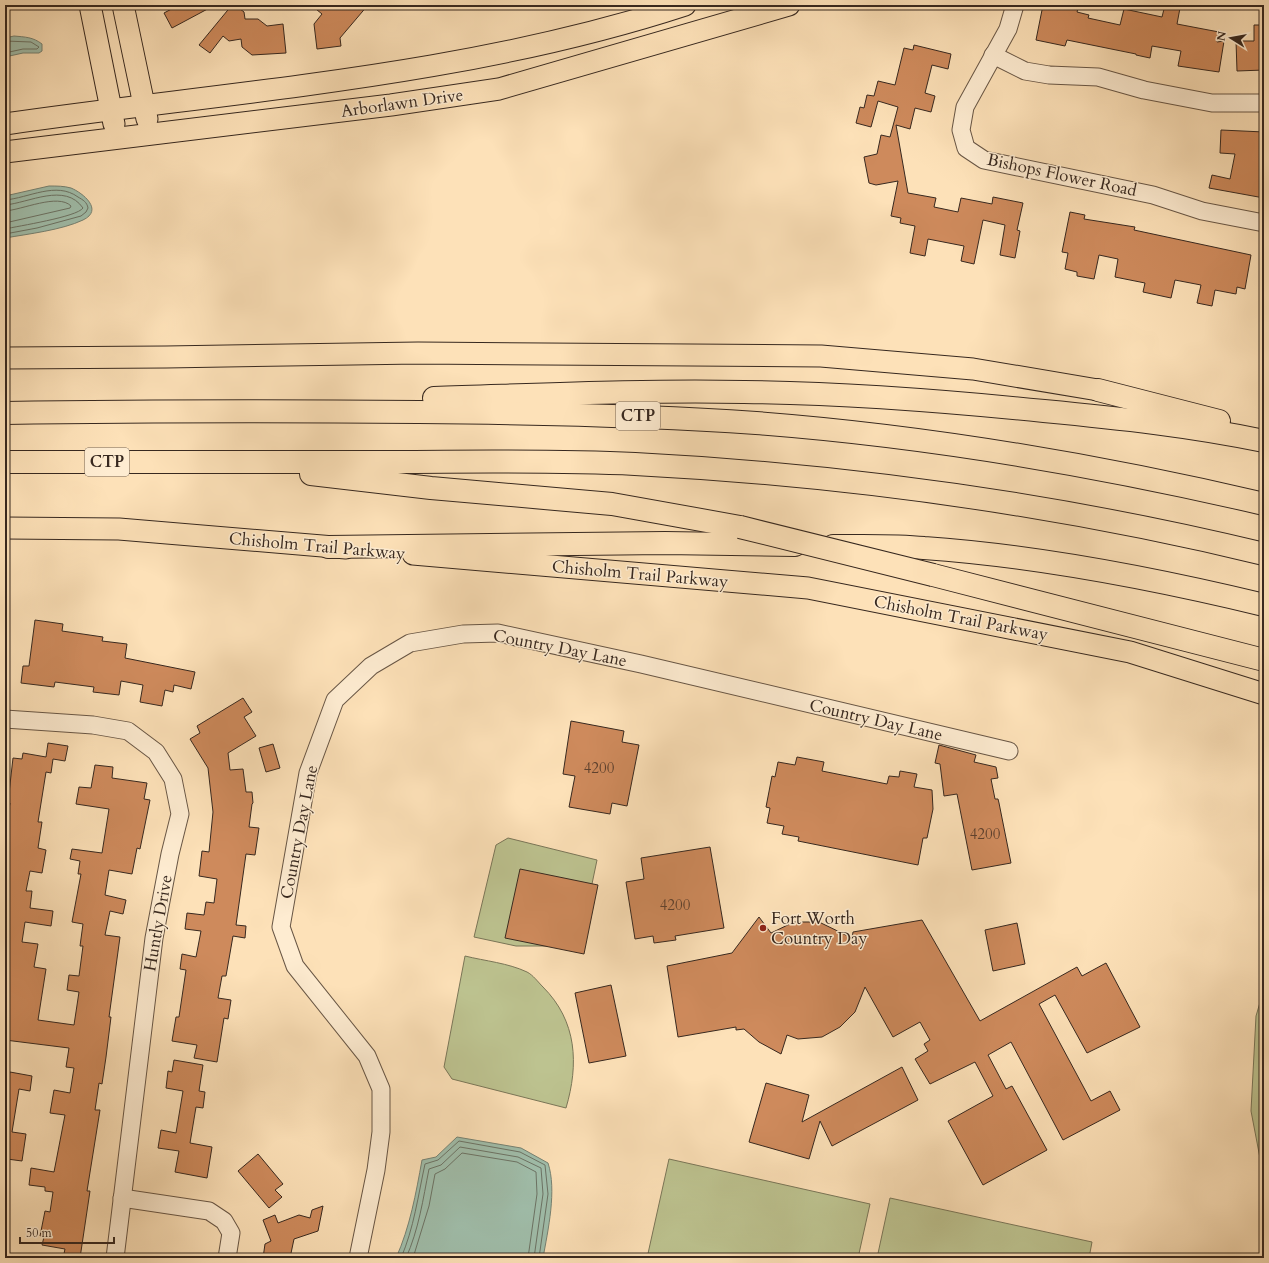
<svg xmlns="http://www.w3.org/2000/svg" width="1269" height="1263" viewBox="0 0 1269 1263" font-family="Cardo,serif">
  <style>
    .green { fill: #bdc390; stroke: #7a7658 }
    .water { fill: #a0beab; stroke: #768273 }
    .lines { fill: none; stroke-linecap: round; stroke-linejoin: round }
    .shore { stroke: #6c7365; stroke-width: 1 }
    .building { fill: #ce8a5c; stroke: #37281f }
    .minor-casing { stroke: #685645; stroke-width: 19 }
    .major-casing { stroke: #37281f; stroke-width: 23 }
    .highway-casing { stroke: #37281f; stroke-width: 24 }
    .minor { stroke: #feecd1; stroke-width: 17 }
    .major { stroke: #fde1b8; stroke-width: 21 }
    .highway { stroke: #fde1b8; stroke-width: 22 }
    .highway-bridge-casing { stroke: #37281f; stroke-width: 24; stroke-linecap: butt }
    .highway-bridge { stroke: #fde1b8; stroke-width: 22 }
    .poi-dot { fill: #8f2418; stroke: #feecd1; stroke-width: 1.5 }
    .labels { text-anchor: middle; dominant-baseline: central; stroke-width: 3; stroke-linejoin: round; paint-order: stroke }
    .number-label { font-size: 15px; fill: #5d402e }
    .shield { fill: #feecd1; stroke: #736354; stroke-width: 1 }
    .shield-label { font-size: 16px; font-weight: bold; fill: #37281f }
    .street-label { font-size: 17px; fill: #37281f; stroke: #feecd1 }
    .poi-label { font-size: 17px; fill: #37281f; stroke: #feecd1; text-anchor: start }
  </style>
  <rect width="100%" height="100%" fill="#fde1b8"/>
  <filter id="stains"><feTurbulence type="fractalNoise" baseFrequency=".005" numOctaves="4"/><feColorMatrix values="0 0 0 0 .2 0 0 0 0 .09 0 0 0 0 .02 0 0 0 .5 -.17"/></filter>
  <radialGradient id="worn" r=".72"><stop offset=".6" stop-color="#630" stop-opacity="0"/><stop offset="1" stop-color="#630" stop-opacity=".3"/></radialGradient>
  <g class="green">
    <path d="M 508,838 L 597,860 L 588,903 L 548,946 L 516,946 L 474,937 L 496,845 Z"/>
    <path d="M 465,956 C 485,961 508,963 527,972 C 533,975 538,982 543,987 C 577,1021 579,1064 566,1108 L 452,1079 L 444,1067 Z"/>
    <path d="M 1264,989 L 1264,1179 L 1251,1111 L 1256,1016 Z"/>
    <path d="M 669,1159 L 870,1204 L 858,1258 L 647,1258 Z"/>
    <path d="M 890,1198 L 1092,1242 L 1089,1258 L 877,1258 Z"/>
  </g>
  <g class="water">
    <path d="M 14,36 C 25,37 33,37 42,44 L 42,51 L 39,53 L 23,53 L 5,57 L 5,38 Z"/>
    <path d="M 49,186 C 57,186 64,186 71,188 C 83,193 104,210 83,220 C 62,230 28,234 5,238 L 5,196 Z"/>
    <path d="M 457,1137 L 521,1148 L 548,1163 C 557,1190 548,1230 543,1258 L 396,1258 C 410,1227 416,1193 422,1160 L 436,1157 Z"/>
  </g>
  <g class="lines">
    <g class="shore">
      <path d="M 5,41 L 31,42 L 39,47 L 37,49 L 23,49 L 5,53"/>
      <path d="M 5,200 C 29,198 56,181 78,197 C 83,200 87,202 88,208 L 86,212 L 81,216 L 37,228 L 5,234"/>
      <path d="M 5,205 C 29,203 65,182 83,208 C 77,217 18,226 5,229"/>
      <path d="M 5,211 C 22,210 58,193 71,206 L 70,208 L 5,223"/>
      <path d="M 401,1258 C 414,1228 418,1196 425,1164 L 438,1160 L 459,1141 L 520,1152 L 545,1165 L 548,1194 L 539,1258"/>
      <path d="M 406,1258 C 419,1229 423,1199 429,1169 L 441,1165 L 460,1147 L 518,1157 L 541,1168 L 543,1194 L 534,1258"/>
      <path d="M 413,1258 L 429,1206 L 435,1174 L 445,1169 L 462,1153 L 517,1162 L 536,1172 L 537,1194 L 528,1258"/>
    </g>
  </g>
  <g class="building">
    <path d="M 179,5 L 215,5 L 172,28 L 164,13 Z"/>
    <path d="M 232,5 L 235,5 L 244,12 L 245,19 L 258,19 L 267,26 L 283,24 L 286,53 L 252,55 L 242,47 L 241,39 L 229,41 L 223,36 L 210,53 L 199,45 Z"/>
    <path d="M 311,5 L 368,5 L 340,38 L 341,46 L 317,49 L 314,24 L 322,14 Z"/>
    <path d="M 1043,5 L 1079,5 L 1077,12 L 1089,15 L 1088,18 L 1120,25 L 1124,9 L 1162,17 L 1165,5 L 1180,8 L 1177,24 L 1219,32 L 1217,42 L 1224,41 L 1219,72 L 1178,66 L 1181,51 L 1152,46 L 1150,58 L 1136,55 L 1136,54 L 1067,40 L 1065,46 L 1036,40 Z"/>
    <path d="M 1254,25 L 1264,25 L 1264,70 L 1237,71 L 1236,41 L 1254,41 Z"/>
    <path d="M 914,45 L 951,54 L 948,69 L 932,65 L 925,93 L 935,96 L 931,112 L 915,108 L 910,129 L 896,125 L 908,193 L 936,198 L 934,207 L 958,212 L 961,198 L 992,204 L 993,197 L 1023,203 L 1017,230 L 1020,231 L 1015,258 L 1000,255 L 1005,225 L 983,220 L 974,264 L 961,261 L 964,246 L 928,239 L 925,256 L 910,253 L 915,226 L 900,223 L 901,218 L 891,216 L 898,181 L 876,185 L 869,183 L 864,157 L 877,154 L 881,135 L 890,137 L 898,107 L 878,101 L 871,127 L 856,123 L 860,107 L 864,108 L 867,95 L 874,96 L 878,81 L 895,85 L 904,48 L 913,50 Z"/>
    <path d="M 1221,130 L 1264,132 L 1264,198 L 1209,188 L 1212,175 L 1230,179 L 1235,154 L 1220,153 Z"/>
    <path d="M 1070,212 L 1085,215 L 1084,219 L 1135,227 L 1134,230 L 1251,255 L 1245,289 L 1237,287 L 1236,294 L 1215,290 L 1212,306 L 1197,303 L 1201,285 L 1175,280 L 1171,298 L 1143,292 L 1145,283 L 1115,277 L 1118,259 L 1099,255 L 1094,279 L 1077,276 L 1077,272 L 1065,269 L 1068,253 L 1062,252 Z"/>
    <path d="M 35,620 L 63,624 L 62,631 L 103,637 L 102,641 L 127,644 L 125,658 L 195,672 L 191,689 L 174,685 L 173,692 L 165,690 L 162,706 L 140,702 L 143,685 L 121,681 L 119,695 L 93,692 L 94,687 L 55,682 L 54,687 L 21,683 L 23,666 L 29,666 Z"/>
    <path d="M 243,698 L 252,712 L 244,717 L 256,736 L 228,753 L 230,770 L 243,769 L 246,792 L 252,792 L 253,803 L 252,804 L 249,827 L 259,828 L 255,855 L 246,854 L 236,925 L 246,926 L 245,938 L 233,936 L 226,976 L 222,976 L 218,998 L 231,1000 L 228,1019 L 224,1018 L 217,1062 L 194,1058 L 197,1045 L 172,1041 L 176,1017 L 179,1017 L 186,970 L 180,969 L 182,954 L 196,957 L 201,931 L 185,929 L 187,913 L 204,915 L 206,902 L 214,903 L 217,879 L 199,876 L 202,851 L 209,852 L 213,812 L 208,768 L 190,739 L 200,733 L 197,726 Z"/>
    <path d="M 571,721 L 624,731 L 622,742 L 639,745 L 627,806 L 612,803 L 610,814 L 569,807 L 575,776 L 563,774 Z"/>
    <path d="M 48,743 L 68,746 L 65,761 L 53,759 L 51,773 L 46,772 L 38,822 L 42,822 L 38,848 L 46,850 L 42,873 L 30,871 L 26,891 L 32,891 L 30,908 L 53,911 L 51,926 L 25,922 L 22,942 L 38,944 L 34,967 L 46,969 L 38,1020 L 74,1025 L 79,992 L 67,990 L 69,975 L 79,976 L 83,946 L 80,946 L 83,924 L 72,922 L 81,874 L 78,874 L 80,861 L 70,859 L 72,849 L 102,853 L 109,809 L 76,804 L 79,787 L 91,788 L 95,765 L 113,767 L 112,778 L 147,783 L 144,799 L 150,800 L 140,849 L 137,848 L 132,874 L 109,870 L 105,895 L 126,900 L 123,914 L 110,911 L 105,935 L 120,937 L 109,1017 L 111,1017 L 106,1057 L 102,1084 L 99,1083 L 95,1110 L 100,1110 L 87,1191 L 90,1191 L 80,1258 L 63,1258 L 65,1249 L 42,1245 L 44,1237 L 40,1236 L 45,1211 L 50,1212 L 53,1192 L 45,1191 L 45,1187 L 29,1185 L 31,1168 L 54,1172 L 65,1115 L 50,1113 L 54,1090 L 70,1093 L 74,1068 L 66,1067 L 69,1048 L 5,1040 L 5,831 L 10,803 L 8,802 L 13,758 L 22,759 L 23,753 L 46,757 Z"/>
    <path d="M 273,744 L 280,768 L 266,772 L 259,748 Z"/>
    <path d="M 939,745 L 976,755 L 974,762 L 996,767 L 998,778 L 991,779 L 995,799 L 998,799 L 999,803 L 1011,863 L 972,870 L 957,794 L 944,796 L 940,764 L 935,763 Z"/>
    <path d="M 797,757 L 824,762 L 822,771 L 887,784 L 889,776 L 899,777 L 900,771 L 917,774 L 914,787 L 932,790 L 933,809 L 927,838 L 923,838 L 918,865 L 798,841 L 799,837 L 782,834 L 784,826 L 767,823 L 770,808 L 766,807 L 772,776 L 775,777 L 778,762 L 795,765 Z"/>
    <path d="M 710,847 L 724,928 L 675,936 L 676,940 L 654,943 L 653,936 L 635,939 L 626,882 L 644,879 L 641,858 Z"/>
    <path d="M 520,869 L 598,885 L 584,954 L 505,938 Z"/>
    <path d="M 759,917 L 771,933 L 794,922 L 819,922 L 852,938 L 853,932 L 922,920 L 980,1021 L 1077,967 L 1082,976 L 1106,963 L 1140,1027 L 1087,1053 L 1055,995 L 1039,1004 L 1091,1101 L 1110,1091 L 1120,1110 L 1063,1140 L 1011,1042 L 988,1055 L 1006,1089 L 1012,1086 L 1047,1150 L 983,1185 L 948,1121 L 993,1096 L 975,1062 L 930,1084 L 915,1059 L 928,1051 L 924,1044 L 930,1040 L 920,1022 L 893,1037 L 865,987 L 855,1012 L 840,1027 L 822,1037 L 798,1039 L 787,1035 L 781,1054 L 759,1042 L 744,1029 L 736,1030 L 736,1027 L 678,1037 L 667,966 L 732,953 Z"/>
    <path d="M 1017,923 L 1025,964 L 993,971 L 985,930 Z"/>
    <path d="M 611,985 L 626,1056 L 589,1063 L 575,993 Z"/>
    <path d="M 174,1060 L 203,1065 L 199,1091 L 205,1092 L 203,1108 L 196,1107 L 190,1143 L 212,1147 L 207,1178 L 175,1172 L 179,1151 L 158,1148 L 161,1130 L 176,1133 L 183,1091 L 166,1088 L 168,1071 L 172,1072 Z"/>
    <path d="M 902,1067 L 918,1100 L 832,1146 L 820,1121 L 809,1159 L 749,1142 L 766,1083 L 809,1095 L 802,1122 Z"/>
    <path d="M 10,1072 L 32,1076 L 30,1091 L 19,1089 L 12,1132 L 26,1134 L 22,1161 L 7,1159 L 9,1148 L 5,1148 L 5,1075 L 9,1076 Z"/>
    <path d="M 258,1154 L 283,1184 L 275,1190 L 282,1197 L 269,1208 L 238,1171 Z"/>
    <path d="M 323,1206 L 318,1231 L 294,1239 L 290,1258 L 263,1258 L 265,1244 L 271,1241 L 263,1220 L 275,1215 L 278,1223 L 299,1215 L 310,1218 L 312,1210 Z"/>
  </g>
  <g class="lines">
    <g class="minor-casing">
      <g id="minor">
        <path d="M 1015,5 L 1008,29 L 965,107 L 961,130 L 966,148 L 984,160 L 1153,195 L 1202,211 L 1264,223"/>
        <path d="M 993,55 L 1025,71 L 1049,75 L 1098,77 L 1144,90 L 1212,103 L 1264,103"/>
        <path d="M 5,719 L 93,725 L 128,731 L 156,752 L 173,779 L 180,814 L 170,854 L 154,938 L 115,1258"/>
        <path d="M 122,1198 L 209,1211 L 224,1221 L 231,1233 L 227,1258"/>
        <path d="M 358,1258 L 376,1170 L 381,1132 L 381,1089 L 367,1056 L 295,966 L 281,927 L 308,773 L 335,700 L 371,666 L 410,643 L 463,634 L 498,633 L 641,664 L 1009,751"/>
      </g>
    </g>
    <g class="major-casing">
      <g id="major">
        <path d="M 90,5 L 114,124"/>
        <path d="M 123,5 L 147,119"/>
        <path d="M 5,124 C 233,91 465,77 685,5"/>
        <path d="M 5,152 L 391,105 L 499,89 L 789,5"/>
        <path d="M 5,358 L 166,357 L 418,353 L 821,356 L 973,369 L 1098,390"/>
        <path d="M 5,528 L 119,529 L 346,548"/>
        <path d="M 413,554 L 808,588 L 1130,652 L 1264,694"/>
      </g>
    </g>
    <g class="highway-casing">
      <g id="highway">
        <path d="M 1098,390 L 1219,421"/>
        <path d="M 434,398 C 537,395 641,390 744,392 C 844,393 945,401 1044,411 C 1118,418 1192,426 1264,441"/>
        <path d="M 5,413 C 143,411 281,411 419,412 C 531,413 643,415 756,423 C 927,436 1097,465 1264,504"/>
        <path d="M 5,462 C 130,462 255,462 380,462 C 465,462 550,460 635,464 C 847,475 1057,504 1264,554"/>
        <path d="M 311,474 L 431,488 L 612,504 L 740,527"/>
        <path d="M 833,546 C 863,546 894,545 924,548 C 1039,556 1152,578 1264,605"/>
        <path d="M 328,547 L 665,543 L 795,545"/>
        <path d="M 933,575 L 1264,660"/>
      </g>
    </g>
    <use href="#minor" class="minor"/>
    <use href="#major" class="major"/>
    <use href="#highway" class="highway"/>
    <g class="highway-bridge-casing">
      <path id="highway-bridge" d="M 740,527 L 933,575"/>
    </g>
    <use href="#highway-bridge" class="highway-bridge"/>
  </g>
  <circle class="poi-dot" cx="763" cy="928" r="4"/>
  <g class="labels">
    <g class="number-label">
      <text x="599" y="768">4200</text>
      <text x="985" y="834">4200</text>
      <text x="675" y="905">4200</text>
    </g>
    <g class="shield">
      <rect x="616" y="402" width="44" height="28" rx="3"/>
      <rect x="85" y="448" width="44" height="28" rx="3"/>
    </g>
    <g class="shield-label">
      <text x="638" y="416">CTP</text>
      <text x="107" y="462">CTP</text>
    </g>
    <g class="street-label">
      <text transform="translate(402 103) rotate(-8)">Arborlawn Drive</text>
      <text transform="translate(1062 175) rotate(12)">Bishops Flower Road</text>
      <text transform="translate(317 546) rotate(5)">Chisholm Trail Parkway</text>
      <text transform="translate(640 574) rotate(5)">Chisholm Trail Parkway</text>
      <text transform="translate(961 618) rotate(11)">Chisholm Trail Parkway</text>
      <text transform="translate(560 648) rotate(11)">Country Day Lane</text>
      <text transform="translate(876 720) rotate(13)">Country Day Lane</text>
      <text transform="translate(299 832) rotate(-79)">Country Day Lane</text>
      <text transform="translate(158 923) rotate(-80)">Huntly Drive</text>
    </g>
    <g class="poi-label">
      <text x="771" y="918">Fort Worth<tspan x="771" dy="20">Country Day</tspan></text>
    </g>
  </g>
  <rect width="1269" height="1263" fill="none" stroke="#fde1b8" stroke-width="20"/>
  <rect x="6" y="6" width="1257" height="1251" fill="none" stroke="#37281f" stroke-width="2"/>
  <rect x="10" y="10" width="1249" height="1243" fill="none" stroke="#37281f"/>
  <g transform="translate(1231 38) rotate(281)" stroke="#feecd1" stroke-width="3" paint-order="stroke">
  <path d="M0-3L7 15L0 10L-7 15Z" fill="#37281f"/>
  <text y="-6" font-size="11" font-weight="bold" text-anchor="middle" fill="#37281f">N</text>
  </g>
  <path d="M20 1237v6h94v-6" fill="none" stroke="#37281f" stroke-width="2"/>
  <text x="26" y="1237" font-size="12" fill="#37281f" stroke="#feecd1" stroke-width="3" paint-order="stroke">50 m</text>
  <rect width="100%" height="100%" filter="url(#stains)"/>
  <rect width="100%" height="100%" fill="url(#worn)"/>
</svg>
